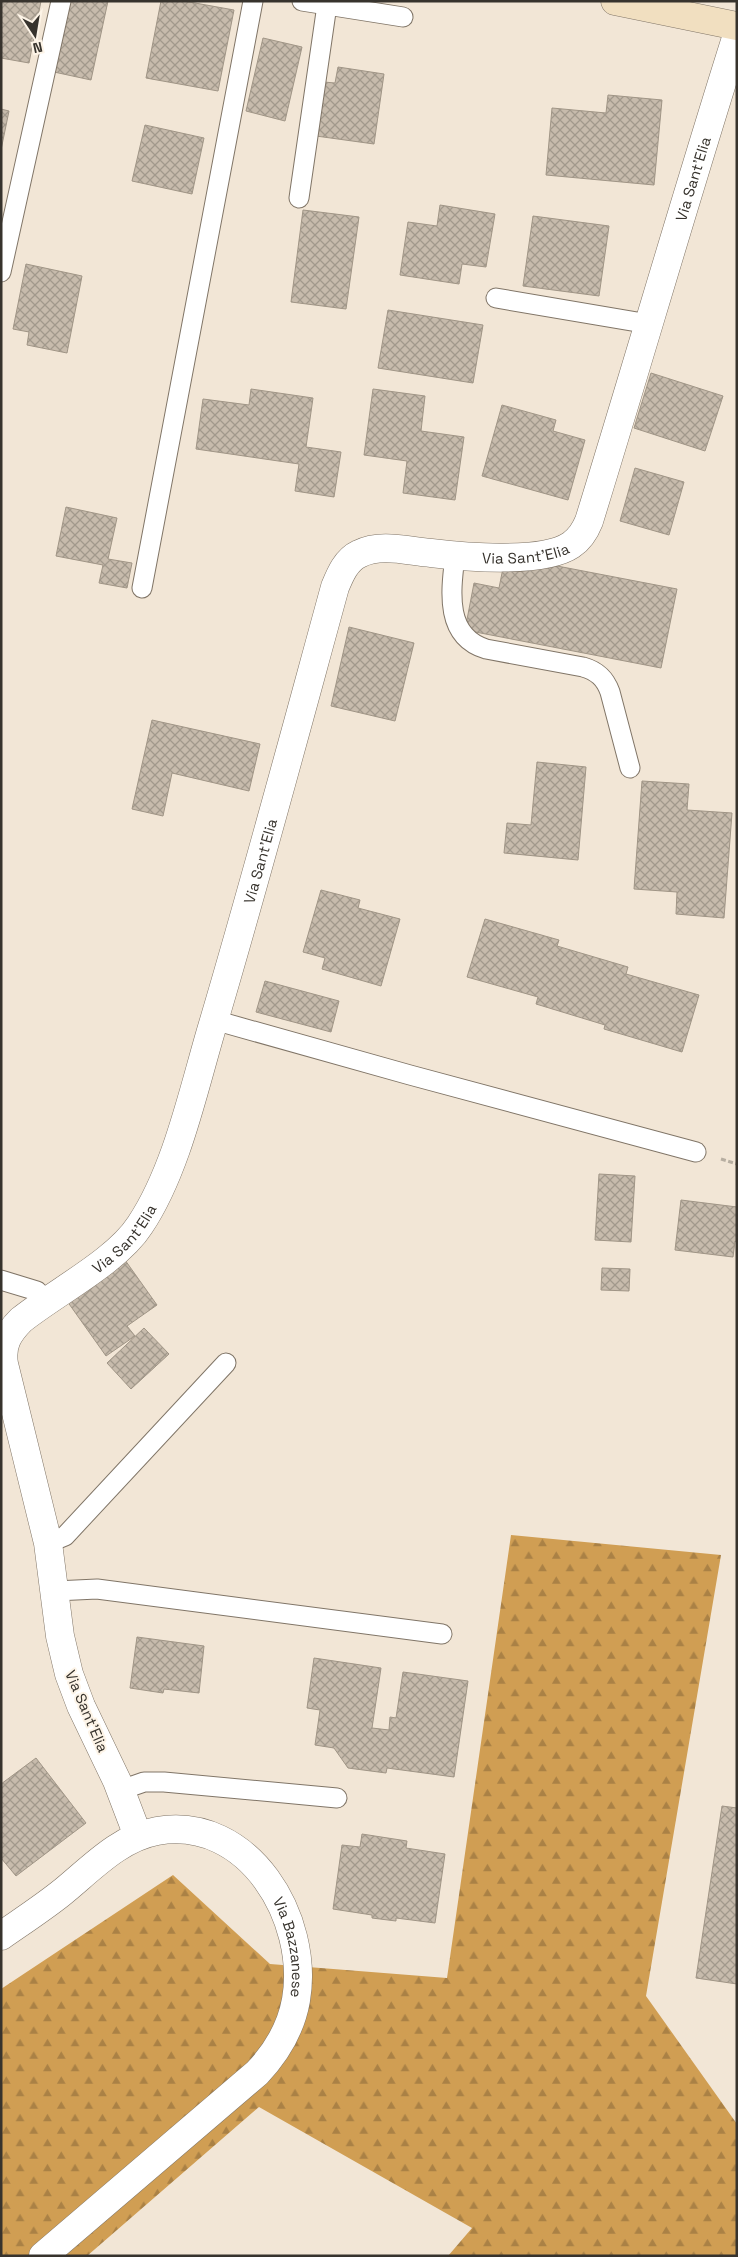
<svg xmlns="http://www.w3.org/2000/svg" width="738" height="2257" viewBox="0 0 738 2257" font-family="'Space Grotesk',sans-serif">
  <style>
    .forest { fill: url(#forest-firs) }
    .building { fill: url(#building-cross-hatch); stroke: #a09586 }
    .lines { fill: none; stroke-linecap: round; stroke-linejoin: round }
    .lane-casing { stroke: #807567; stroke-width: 21 }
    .street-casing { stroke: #807567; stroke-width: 29 }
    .secondary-casing { stroke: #807567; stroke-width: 29 }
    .path { stroke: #b7aea1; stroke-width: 3; stroke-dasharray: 5 2.5; stroke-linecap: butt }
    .lane { stroke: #fff; stroke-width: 19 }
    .street { stroke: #fff; stroke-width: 28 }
    .secondary { stroke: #f1dfc0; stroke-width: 28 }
    .labels { text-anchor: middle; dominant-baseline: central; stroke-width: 4; stroke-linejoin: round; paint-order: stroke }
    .street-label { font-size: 15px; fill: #37332d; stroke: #fdf4e7 }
  </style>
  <defs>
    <pattern id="forest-firs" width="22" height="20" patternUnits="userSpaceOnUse" patternTransform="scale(1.25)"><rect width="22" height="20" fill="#d09e53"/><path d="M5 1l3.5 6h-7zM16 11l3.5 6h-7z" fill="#aa8145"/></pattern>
    <pattern id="building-cross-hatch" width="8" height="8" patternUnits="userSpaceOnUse" patternTransform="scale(1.25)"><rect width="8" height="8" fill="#c7bbac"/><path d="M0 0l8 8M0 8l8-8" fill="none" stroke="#a2998c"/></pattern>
  </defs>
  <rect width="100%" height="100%" fill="#f2e6d6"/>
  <path class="forest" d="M 511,1535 L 721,1555 L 646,1996 L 737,2124 L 737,2256 L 448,2256 L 472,2228 L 259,2107 L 87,2256 L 1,2256 L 1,1989 L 173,1875 L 270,1964 L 447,1978 Z"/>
  <g class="building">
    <path d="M 1,1 L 41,1 L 29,63 L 1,58 Z"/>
    <path d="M 70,1 L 108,1 L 91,80 L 54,72 Z"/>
    <path d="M 161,1 L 184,1 L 234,10 L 218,91 L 146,78 Z"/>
    <path d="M 263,38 L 302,47 L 285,121 L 246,111 Z"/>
    <path d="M 338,67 L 384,74 L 374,144 L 316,136 L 324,82 L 335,83 Z"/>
    <path d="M 608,95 L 662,100 L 654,185 L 546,175 L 552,108 L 606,113 Z"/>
    <path d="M 1,109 L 9,111 L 1,150 Z"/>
    <path d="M 145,125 L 204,138 L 192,194 L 132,181 Z"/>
    <path d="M 440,205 L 495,214 L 486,267 L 462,264 L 459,284 L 400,275 L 408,222 L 437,226 Z"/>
    <path d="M 303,210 L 359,217 L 346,309 L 291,302 Z"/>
    <path d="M 533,216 L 609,226 L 599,296 L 523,286 Z"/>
    <path d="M 26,264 L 82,276 L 67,353 L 27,345 L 29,332 L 13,329 Z"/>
    <path d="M 388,310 L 483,325 L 473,383 L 378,368 Z"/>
    <path d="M 651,373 L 723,396 L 705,451 L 634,428 Z"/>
    <path d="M 251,389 L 313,398 L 306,447 L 341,452 L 334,497 L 295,491 L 299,464 L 196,449 L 203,399 L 249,405 Z"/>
    <path d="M 373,389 L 425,396 L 421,431 L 464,437 L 455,500 L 403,493 L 407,461 L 364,455 Z"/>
    <path d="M 502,405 L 556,420 L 553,431 L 585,440 L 568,500 L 482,476 Z"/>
    <path d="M 635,468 L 684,482 L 669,535 L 620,521 Z"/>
    <path d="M 66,507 L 117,518 L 108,559 L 132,563 L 127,588 L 99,583 L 103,565 L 56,556 Z"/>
    <path d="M 552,565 L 677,589 L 661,668 L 465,630 L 474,583 L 499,588 L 503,568 Z"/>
    <path d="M 349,627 L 414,643 L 395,721 L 331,706 Z"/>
    <path d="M 152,720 L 260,744 L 249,791 L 172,773 L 163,816 L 132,809 Z"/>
    <path d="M 537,762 L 586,767 L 578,860 L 504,853 L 507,823 L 531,825 Z"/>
    <path d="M 642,781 L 689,784 L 687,810 L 732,813 L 724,918 L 676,914 L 677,892 L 634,889 Z"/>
    <path d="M 321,890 L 360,900 L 358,908 L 400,919 L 381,986 L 322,969 L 325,958 L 303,952 Z"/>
    <path d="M 485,919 L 559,940 L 557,946 L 628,967 L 626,974 L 699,995 L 682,1052 L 604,1029 L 605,1025 L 536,1004 L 538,997 L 467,977 Z"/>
    <path d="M 265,981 L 339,1001 L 331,1032 L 256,1012 Z"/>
    <path d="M 599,1174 L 635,1176 L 631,1242 L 595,1240 Z"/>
    <path d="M 681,1200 L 737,1207 L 737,1242 L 735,1241 L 733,1257 L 675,1250 Z"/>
    <path d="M 125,1260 L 157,1305 L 127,1326 L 135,1336 L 106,1356 L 67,1301 Z"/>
    <path d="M 602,1268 L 630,1269 L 629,1291 L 601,1290 Z"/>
    <path d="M 144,1328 L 169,1354 L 131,1389 L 107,1363 Z"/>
    <path d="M 137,1637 L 204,1646 L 199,1693 L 164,1689 L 163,1693 L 130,1688 Z"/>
    <path d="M 314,1658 L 381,1668 L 372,1728 L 389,1730 L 390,1717 L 396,1718 L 403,1672 L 468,1681 L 454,1777 L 387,1768 L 386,1773 L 348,1768 L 334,1748 L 315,1745 L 320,1710 L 307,1708 Z"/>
    <path d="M 36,1758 L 86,1823 L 16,1876 L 1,1858 L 1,1784 Z"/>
    <path d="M 722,1806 L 737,1808 L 737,1984 L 696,1978 Z"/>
    <path d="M 362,1834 L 407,1841 L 406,1848 L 445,1854 L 435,1923 L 396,1918 L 396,1921 L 372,1918 L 372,1915 L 333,1909 L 342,1845 L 360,1847 Z"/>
  </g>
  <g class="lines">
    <g class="lane-casing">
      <g id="lane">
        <path d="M 302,1 L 403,17"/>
        <path d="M 299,198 L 327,5"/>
        <path d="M 1,272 L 61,1"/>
        <path d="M 496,298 L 649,324"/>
        <path d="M 455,556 C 451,590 444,636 486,649 L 583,667 C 597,671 605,678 610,692 L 630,768"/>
        <path d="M 142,588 L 253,1"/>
        <path d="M 214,1020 L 410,1075 L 696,1152"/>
        <path d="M 1,1280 L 37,1291 L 45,1301"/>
        <path d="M 48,1543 L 65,1536 L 226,1363"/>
        <path d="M 55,1591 L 97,1589 L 442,1634"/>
        <path d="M 121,1790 L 144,1782 L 164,1782 L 337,1798"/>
      </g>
    </g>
    <g class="street-casing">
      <g id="street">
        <path id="s1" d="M 138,1836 L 117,1781 L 81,1706 L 69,1674 L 60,1636 L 48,1543 L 4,1364 C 1,1345 8,1333 21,1320 C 56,1292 117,1261 140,1225 C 177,1170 194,1087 213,1024 C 256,879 295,733 335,587 C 340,575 346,560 359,554 C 381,543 407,551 431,553 C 464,557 543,564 571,545 C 580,539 585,531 589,521 C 639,359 686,196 737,35"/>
        <path id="s2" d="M 1,1936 C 21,1922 41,1909 60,1894 C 89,1871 118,1838 157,1831 C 249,1815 310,1919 296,2000 C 291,2028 276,2053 257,2073 L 43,2256"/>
      </g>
    </g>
    <g class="secondary-casing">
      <path id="secondary" d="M 615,1 L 737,26"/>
    </g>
    <path class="path" d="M 721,1159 L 737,1164"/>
    <use href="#lane" class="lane"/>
    <use href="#street" class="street"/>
    <use href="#secondary" class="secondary"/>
  </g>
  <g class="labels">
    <g class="street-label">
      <text stroke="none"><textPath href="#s1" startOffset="2009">Via Sant'Elia</textPath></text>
      <text stroke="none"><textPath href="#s1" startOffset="1574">Via Sant'Elia</textPath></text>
      <text stroke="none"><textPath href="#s1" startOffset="1080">Via Sant'Elia</textPath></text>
      <text stroke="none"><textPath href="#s1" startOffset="675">Via Sant'Elia</textPath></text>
      <text transform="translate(87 1711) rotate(67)">Via Sant'Elia</text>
      <text stroke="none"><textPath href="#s2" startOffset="389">Via Bazzanese</textPath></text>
    </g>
  </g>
  <rect width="738" height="2257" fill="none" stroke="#37332d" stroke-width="5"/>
  <g transform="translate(35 35) rotate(168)" stroke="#fdf4e7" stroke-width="4" paint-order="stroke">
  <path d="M0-4L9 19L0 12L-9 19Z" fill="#37332d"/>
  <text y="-8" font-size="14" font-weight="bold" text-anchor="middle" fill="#37332d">N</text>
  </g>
</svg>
